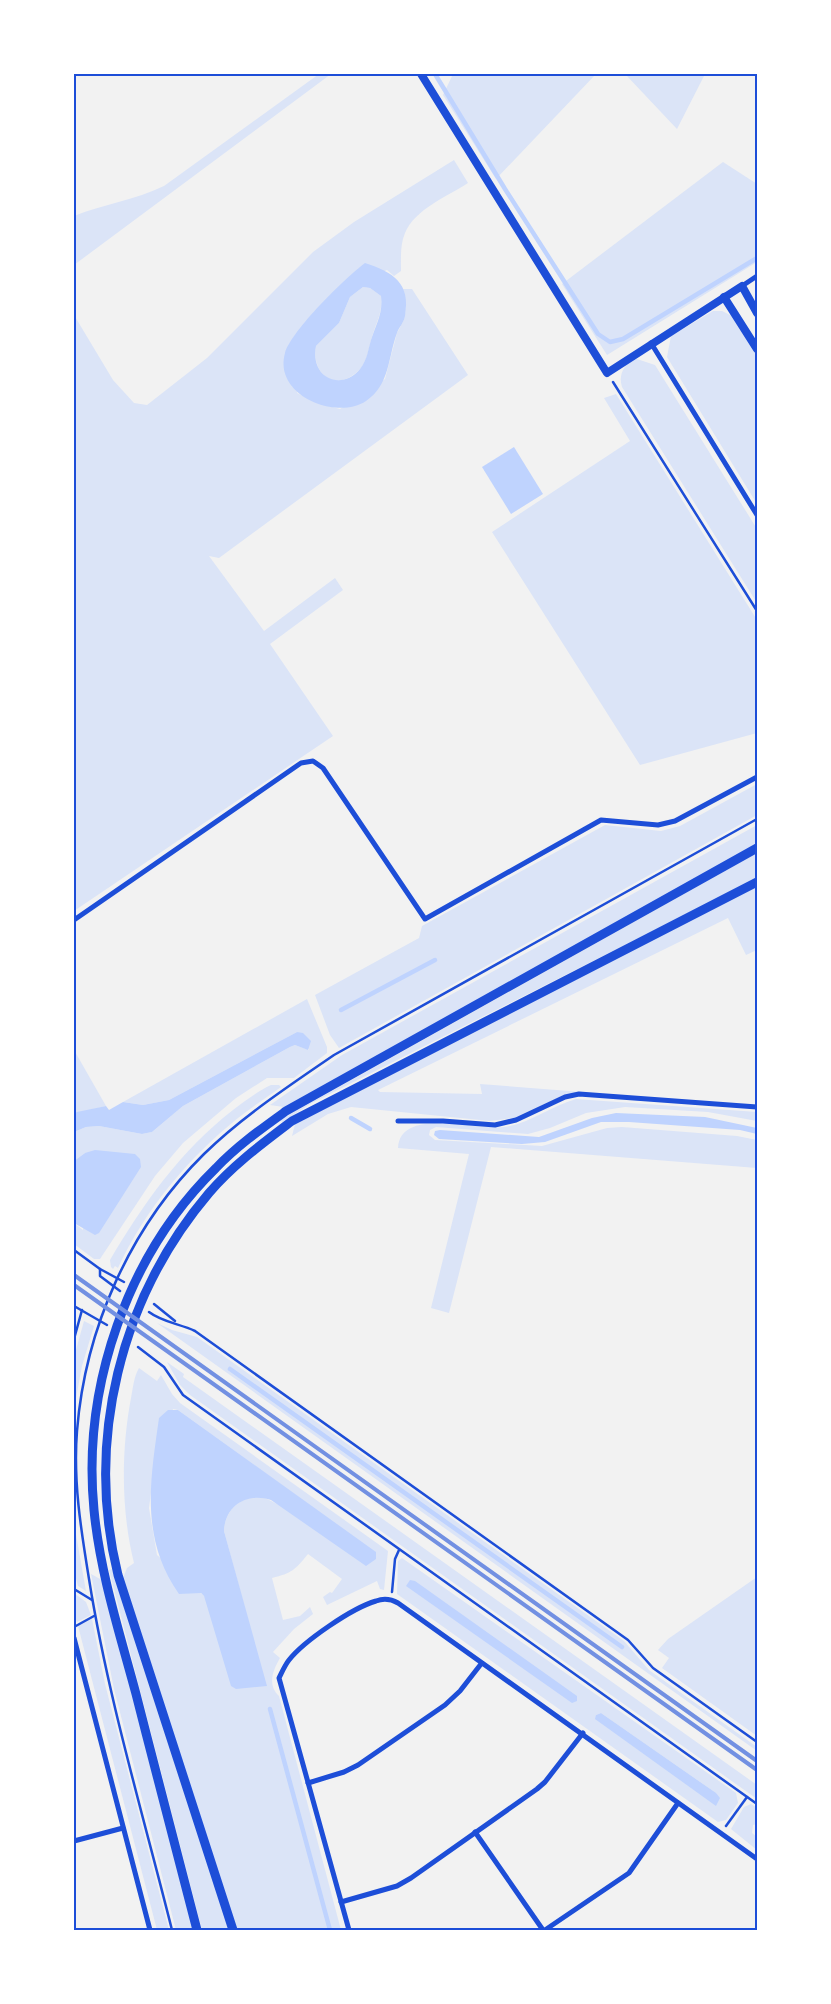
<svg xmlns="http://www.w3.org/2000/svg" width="831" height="2004" viewBox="0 0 831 2004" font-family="'Golos Text',sans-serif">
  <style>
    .green { fill: #dbe4f7; fill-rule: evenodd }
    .water { fill: #bfd3fe; fill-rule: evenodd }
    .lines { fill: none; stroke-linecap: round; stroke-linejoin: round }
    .stream { stroke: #bfd3fe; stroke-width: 4.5 }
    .path { stroke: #1d4ed8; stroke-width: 2.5 }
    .minor { stroke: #1d4ed8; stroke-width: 5 }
    .tertiary { stroke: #1d4ed8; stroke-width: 8 }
    .secondary { stroke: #1d4ed8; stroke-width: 9 }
    .rail { stroke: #7290e2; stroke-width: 4 }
    .neatline { fill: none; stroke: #1d4ed8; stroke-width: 2 }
  </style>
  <rect width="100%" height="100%" fill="#f2f2f2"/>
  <g class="green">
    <path d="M 319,74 L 331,74 L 74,265 L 74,216 C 104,204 135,200 164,186 Z"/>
    <path d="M 453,74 L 596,74 L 496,179 L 443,95 Z"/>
    <path d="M 627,74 L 705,74 L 677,129 L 627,76 Z"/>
    <path d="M 454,160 L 468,183 C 448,196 415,209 405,233 C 400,245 401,258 401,271 L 394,276 L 387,270 L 331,294 L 321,307 L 297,393 L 318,403 L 340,409 L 385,379 L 397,333 L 404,320 L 406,308 L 403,289 L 412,289 L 468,375 L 219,558 L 209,556 L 264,631 L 335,578 L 343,590 L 270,644 L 333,736 L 74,911 L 74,315 L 113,380 L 134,403 L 147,405 L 207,358 L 313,252 L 354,222 Z"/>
    <path d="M 723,162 L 757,184 L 757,262 L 607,355 L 562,284 Z"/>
    <path d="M 363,287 L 370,288 L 381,296 C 383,313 376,322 372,337 C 368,349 368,363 357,372 C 335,392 311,374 316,346 L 339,323 L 350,297 Z"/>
    <path d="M 713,311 L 722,311 L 732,316 L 757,355 L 757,504 L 667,357 L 671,336 Z"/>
    <path d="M 634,358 L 655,365 L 757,529 L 757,603 L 622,387 C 618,374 624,366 634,358 Z"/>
    <path d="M 616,394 L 757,620 L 757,733 L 640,765 L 492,532 L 630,441 L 604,398 Z"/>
    <path d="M 757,784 L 757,815 L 339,1048 L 330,1035 L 315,995 L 419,938 L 422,926 L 605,825 L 661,831 L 680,826 Z"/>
    <path d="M 757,825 L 757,844 L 284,1107 L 270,1105 L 342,1055 Z"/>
    <path d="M 757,853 L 757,878 L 312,1103 L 282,1122 L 280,1120 Z"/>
    <path d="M 757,886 L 757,950 L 746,955 L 728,918 L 378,1090 L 380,1092 L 482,1094 L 480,1084 L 582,1092 L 566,1094 L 514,1118 L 490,1121 L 351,1107 L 328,1114 L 292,1136 L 295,1124 Z"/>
    <path d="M 307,999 L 327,1047 L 327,1053 L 294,1078 L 267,1078 L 236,1098 L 183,1143 L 155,1176 L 100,1259 L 94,1259 L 74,1244 L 74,1223 L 83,1230 L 85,1153 L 74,1161 L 74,1132 L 86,1127 L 99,1126 L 142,1134 L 152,1132 L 183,1106 L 290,1047 L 295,1045 L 309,1050 L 297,1032 L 169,1100 L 143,1105 L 123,1102 Z"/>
    <path d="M 74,1050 L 106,1106 L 74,1114 Z"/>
    <path d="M 271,1085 L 279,1085 L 281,1087 C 266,1098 252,1107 238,1118 C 188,1158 145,1210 118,1268 L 115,1266 L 113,1269 L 111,1267 L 110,1260 C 144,1203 180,1151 233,1110 C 245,1101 258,1091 271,1085 Z"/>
    <path d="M 576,1099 L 757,1112 L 757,1121 L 708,1112 L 625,1107 L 586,1113 L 550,1128 L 528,1134 L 436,1127 L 430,1130 L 429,1135 L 435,1140 L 542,1146 L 607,1128 L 622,1127 L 737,1136 L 757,1140 L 757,1168 L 491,1147 L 449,1313 L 431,1308 L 469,1154 L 398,1148 C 400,1106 477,1131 504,1127 C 529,1124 551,1106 576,1099 Z"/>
    <path d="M 84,1321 L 94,1326 L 82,1366 L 74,1409 L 74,1357 Z"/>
    <path d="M 157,1323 L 172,1330 L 197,1337 L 624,1641 L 649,1670 L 757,1747 L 757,1751 Z"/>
    <path d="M 167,1362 L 184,1374 L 183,1377 L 757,1785 L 757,1799 L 190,1395 L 180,1385 Z"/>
    <path d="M 139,1368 L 157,1381 L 161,1375 L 172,1394 L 180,1403 L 388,1551 L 384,1590 L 380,1589 L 377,1581 L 327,1605 L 323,1597 L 330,1592 L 332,1593 L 342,1579 L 308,1554 C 295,1570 292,1573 272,1578 L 283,1620 L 300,1616 L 310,1607 L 313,1614 L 294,1629 L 273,1652 L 280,1658 C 273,1670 267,1685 279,1696 L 341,1930 L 237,1930 L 123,1578 L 127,1568 L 134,1563 C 121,1511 121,1451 131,1398 C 133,1388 134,1376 139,1368 ZM 173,1409 L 178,1410 L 376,1553 L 263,1497 C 241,1495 225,1510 224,1531 L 266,1686 L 204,1596 L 157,1555 L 149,1508 L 154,1470 Z"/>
    <path d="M 74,1523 L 86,1591 L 78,1586 L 74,1571 Z"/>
    <path d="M 402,1558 L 736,1793 L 738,1803 L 726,1820 L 718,1822 L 397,1594 L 398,1561 ZM 601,1713 L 716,1793 L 596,1715 Z"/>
    <path d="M 112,1569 L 229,1930 L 202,1930 L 109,1570 Z"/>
    <path d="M 91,1574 L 102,1580 L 194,1930 L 176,1930 L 114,1689 Z"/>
    <path d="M 757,1577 L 757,1736 L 662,1668 L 669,1658 L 658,1650 L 668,1639 Z"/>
    <path d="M 74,1593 L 86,1602 L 91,1615 L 77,1622 L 74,1616 Z"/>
    <path d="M 92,1619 L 105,1684 L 169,1930 L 157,1930 L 78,1626 Z"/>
    <path d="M 751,1804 L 757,1808 L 757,1824 L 753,1825 L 752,1833 L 757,1837 L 757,1850 L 731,1829 L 744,1807 Z"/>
  </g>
  <g class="water">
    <path d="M 365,263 C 393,272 411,283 405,316 C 404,323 399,327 397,333 C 388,357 390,385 366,401 C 336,421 273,395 285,353 C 292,330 345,278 365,263 ZM 363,287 L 370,288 L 381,296 C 383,313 377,322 372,337 C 368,348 368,359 360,369 C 342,391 310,379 316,346 L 339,323 L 350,297 Z"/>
    <path d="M 514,447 L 543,494 L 511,514 L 482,467 Z"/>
    <path d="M 297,1032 L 303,1033 L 311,1041 L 308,1050 L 295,1045 L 290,1047 L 183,1106 L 152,1132 L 142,1134 L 99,1126 L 86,1127 L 74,1132 L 74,1114 L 77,1112 L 106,1106 L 109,1110 L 123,1102 L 143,1105 L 169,1100 Z"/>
    <path d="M 616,1113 L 705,1117 L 757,1128 L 757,1134 L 740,1130 L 629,1122 L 601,1122 L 545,1142 L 522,1144 L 439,1139 L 434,1135 L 435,1131 L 440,1130 L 539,1137 L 592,1118 Z"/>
    <path d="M 95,1150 L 135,1154 L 140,1159 L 141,1167 L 99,1233 L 95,1235 L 74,1223 L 74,1161 L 85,1153 Z"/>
    <path d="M 168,1410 L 178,1410 L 376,1552 L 376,1559 L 366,1566 L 271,1500 C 247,1492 225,1506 224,1531 L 267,1686 L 236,1689 L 231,1686 L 204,1596 L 201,1593 L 179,1594 C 140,1538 150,1482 159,1418 Z"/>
    <path d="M 410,1580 L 415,1581 L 577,1696 L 577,1701 L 572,1703 L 406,1586 Z"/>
    <path d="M 601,1713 L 716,1793 L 720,1798 L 716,1806 L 595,1719 L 596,1715 Z"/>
  </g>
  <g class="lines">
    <g class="stream">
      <path d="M 435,74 L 505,189 L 598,334 L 610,342 L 623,339 L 757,258"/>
      <path d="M 341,1010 L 435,960"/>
      <path d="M 351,1118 L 370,1129"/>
      <path d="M 230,1369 L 622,1647"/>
      <path d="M 270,1709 L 330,1930"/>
    </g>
    <g class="path">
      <path d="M 613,382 L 757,611"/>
      <path d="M 74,1250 L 100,1269 L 124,1282"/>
      <path d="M 100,1269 L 100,1276 L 120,1291"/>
      <path d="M 154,1304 L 175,1321"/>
      <path d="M 74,1306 L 107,1325"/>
      <path d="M 149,1312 C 162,1322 180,1324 195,1331 L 628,1640 L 653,1668 L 757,1742"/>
      <path d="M 74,1339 L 82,1310"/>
      <path d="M 138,1347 L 164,1367 L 183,1395 L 757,1804"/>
      <path d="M 74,1589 L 92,1600"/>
      <path d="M 392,1592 L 395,1559 L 399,1550"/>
      <path d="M 74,1627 L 94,1616"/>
      <path d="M 726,1826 L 747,1797"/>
      <path d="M 172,1930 C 143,1814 108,1698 89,1579 C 81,1530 73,1481 77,1431 C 85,1329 130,1227 204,1154 C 243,1116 289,1086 334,1055 L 757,819"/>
    </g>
    <g class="minor">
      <path d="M 742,286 L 757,276"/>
      <path d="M 651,343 L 757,515"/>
      <path d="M 74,920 L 301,763 L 313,761 L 323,768 L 425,919 L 601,820 L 658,825 L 675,821 L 757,777"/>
      <path d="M 398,1121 L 443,1121 L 495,1125 L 516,1120 L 565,1097 L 579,1094 L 757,1107"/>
      <path d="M 74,1638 L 150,1930"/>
      <path d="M 308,1783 L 344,1772 L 358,1765 L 445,1705 L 460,1691 L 481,1664"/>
      <path d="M 475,1832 L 543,1930"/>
      <path d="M 74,1841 L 123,1828"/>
      <path d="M 341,1902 L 397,1886 L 411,1878 L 537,1789 L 545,1782 L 583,1733"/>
      <path d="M 349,1930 L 279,1678 C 282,1672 285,1665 289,1660 C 304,1641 352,1608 376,1601 C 384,1598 391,1599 398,1603 L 757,1859"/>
      <path d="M 545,1930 L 629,1873 L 678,1803"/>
    </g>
    <g class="tertiary">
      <path d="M 421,74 L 607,373 L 742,286 L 757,313"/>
      <path d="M 724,297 L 757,349"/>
    </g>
    <g class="secondary">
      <path d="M 197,1930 C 177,1852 156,1773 136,1694 C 120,1634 100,1573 94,1510 C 82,1387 127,1255 216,1168 C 237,1146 261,1129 286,1111 L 757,848"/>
      <path d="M 233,1930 L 118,1575 C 85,1441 120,1298 209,1193 C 233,1165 263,1143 292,1121 L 757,882"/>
    </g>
    <g class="rail">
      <path d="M 74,1275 L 757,1761"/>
      <path d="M 74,1285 L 757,1770"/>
    </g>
  </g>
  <rect width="831" height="2004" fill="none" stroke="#ffffff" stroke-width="150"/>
  <rect x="75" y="75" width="681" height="1854" class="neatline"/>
</svg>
